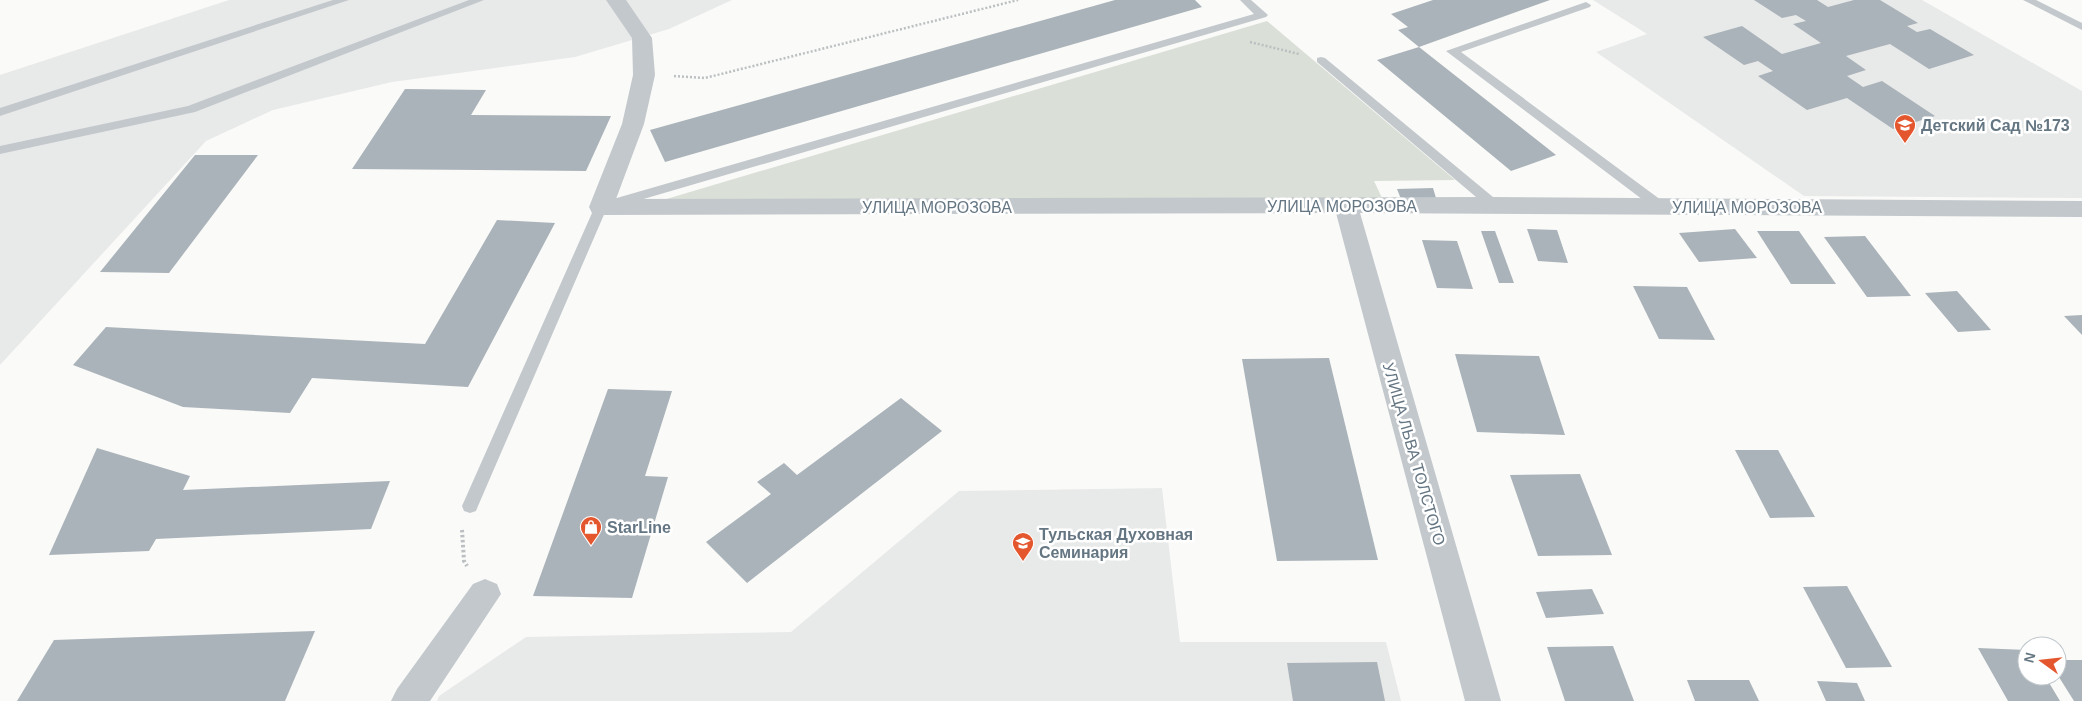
<svg xmlns="http://www.w3.org/2000/svg" width="2082" height="701" viewBox="0 0 2082 701" font-family="Helvetica,sans-serif">
  <style>
    .built { fill: #e8e9e9 }
    .green { fill: #dadfd7 }
    .building { fill: #aab3b9 }
    .lines { fill: none; stroke-linecap: round; stroke-linejoin: round }
    .path-far1 { stroke: #bbbfc2; stroke-width: 2.5; stroke-dasharray: 2 2; stroke-linecap: butt }
    .path { stroke: #bbbfc2; stroke-width: 4; stroke-dasharray: 2.5 2.5; stroke-linecap: butt }
    .service { fill: #c3c8cc; fill-rule: evenodd }
    .minor { fill: #c3c8cc; fill-rule: evenodd }
    .labels { text-anchor: middle; dominant-baseline: central; stroke-width: 5; stroke-linejoin: round; paint-order: stroke }
    .poi-label { font-size: 16px; font-weight: bold; fill: #657683; stroke: #fff; text-anchor: start }
    .street-label { font-size: 16px; fill: #657683; stroke: #fff }
  </style>
  <rect width="100%" height="100%" fill="#fafaf8"/>
  <g class="built">
    <path d="M 229,0 L 732,0 L 669,29 L 575,57 L 392,82 L 273,110 L 206,141 L 0,365 L 0,75 Z"/>
    <path d="M 1593,0 L 1922,0 L 2082,91 L 2082,198 L 1804,196 L 1596,52 L 1647,34 Z"/>
    <path d="M 1162,488 L 1180,642 L 1386,642 L 1401,701 L 437,701 L 439,696 L 526,637 L 791,632 L 959,491 Z"/>
  </g>
  <path class="green" d="M 1267,21 L 1455,180 L 1374,181 L 1382,198 L 663,200 Z"/>
  <g class="building">
    <path d="M 1115,0 L 1195,0 L 1202,7 L 665,162 L 650,130 Z"/>
    <path d="M 1433,0 L 1550,0 L 1419,47 L 1398,30 L 1408,27 L 1391,14 Z"/>
    <path d="M 1754,0 L 1817,0 L 1828,7 L 1854,0 L 1880,0 L 1918,23 L 1907,26 L 1917,32 L 1930,29 L 1974,55 L 1929,69 L 1890,44 L 1846,56 L 1866,70 L 1847,76 L 1863,87 L 1882,81 L 1935,116 L 1893,129 L 1847,98 L 1807,110 L 1758,76 L 1773,71 L 1758,61 L 1744,65 L 1703,37 L 1742,26 L 1782,54 L 1821,43 L 1793,24 L 1806,21 L 1796,15 L 1782,18 Z"/>
    <path d="M 1419,47 L 1556,155 L 1511,171 L 1377,60 Z"/>
    <path d="M 405,89 L 486,90 L 471,115 L 611,116 L 586,171 L 352,169 Z"/>
    <path d="M 195,155 L 258,155 L 169,273 L 100,272 Z"/>
    <path d="M 1433,188 L 1436,198 L 1401,199 L 1397,189 Z"/>
    <path d="M 497,220 L 555,223 L 468,387 L 312,378 L 290,413 L 183,407 L 73,365 L 106,327 L 425,344 Z"/>
    <path d="M 1527,229 L 1557,230 L 1568,263 L 1538,261 Z"/>
    <path d="M 1735,229 L 1757,258 L 1699,262 L 1679,233 Z"/>
    <path d="M 1481,231 L 1495,231 L 1514,283 L 1499,283 Z"/>
    <path d="M 1757,231 L 1799,231 L 1836,284 L 1791,284 Z"/>
    <path d="M 1865,236 L 1911,296 L 1867,297 L 1824,237 Z"/>
    <path d="M 1422,240 L 1457,241 L 1473,289 L 1437,288 Z"/>
    <path d="M 1633,286 L 1687,287 L 1715,340 L 1659,339 Z"/>
    <path d="M 1957,291 L 1991,330 L 1958,332 L 1925,293 Z"/>
    <path d="M 2082,315 L 2082,335 L 2064,316 Z"/>
    <path d="M 1455,354 L 1539,356 L 1565,435 L 1477,432 Z"/>
    <path d="M 1329,358 L 1378,560 L 1277,561 L 1242,359 Z"/>
    <path d="M 608,389 L 672,391 L 645,476 L 668,477 L 632,598 L 533,596 Z"/>
    <path d="M 901,398 L 942,431 L 747,583 L 706,542 L 771,494 L 757,482 L 784,463 L 797,475 Z"/>
    <path d="M 97,448 L 190,476 L 183,490 L 390,481 L 371,529 L 156,539 L 149,551 L 49,555 Z"/>
    <path d="M 1735,450 L 1778,450 L 1815,517 L 1770,518 Z"/>
    <path d="M 1580,474 L 1612,555 L 1538,556 L 1510,475 Z"/>
    <path d="M 1847,586 L 1892,667 L 1846,668 L 1803,587 Z"/>
    <path d="M 1592,589 L 1604,614 L 1546,618 L 1536,592 Z"/>
    <path d="M 315,631 L 285,701 L 17,701 L 54,640 Z"/>
    <path d="M 1613,646 L 1634,701 L 1565,701 L 1547,647 Z"/>
    <path d="M 1978,648 L 2027,650 L 2027,676 L 2045,676 L 2060,701 L 2008,701 Z"/>
    <path d="M 2057,660 L 2082,660 L 2082,701 L 2074,701 L 2057,674 Z"/>
    <path d="M 1377,662 L 1385,701 L 1293,701 L 1287,663 Z"/>
    <path d="M 1687,680 L 1749,680 L 1759,701 L 1695,701 Z"/>
    <path d="M 1817,681 L 1857,683 L 1865,701 L 1826,701 Z"/>
  </g>
  <g class="lines">
    <g class="path-far1">
      <path d="M 1250,42 L 1299,54"/>
      <path d="M 674,76 L 705,78 L 1018,0"/>
    </g>
    <path class="path" d="M 462,530 L 464,561 L 467,566"/>
    <g class="service">
      <path d="M 333,0 L 349,0 L 0,116 L 0,108 Z"/>
      <path d="M 469,0 L 484,0 L 195,112 L 0,154 L 0,146 L 188,106 Z"/>
      <path d="M 1240,0 L 1251,0 L 1268,15 L 1266,17 L 606,210 L 478,506 L 476,511 L 470,513 L 464,511 L 462,506 L 596,204 L 1254,14 Z"/>
      <path d="M 2023,0 L 2036,0 L 2082,23 L 2082,30 Z"/>
      <path d="M 1586,2 L 1591,5 L 1590,7 L 1461,52 L 1665,203 L 1667,206 L 1665,209 L 1655,209 L 1446,51 Z"/>
      <path d="M 1321,57 L 1325,58 L 1499,202 L 1501,205 L 1499,208 L 1489,208 L 1317,62 L 1317,58 Z"/>
    </g>
    <g class="minor">
      <path d="M 606,0 L 626,0 L 652,38 L 655,75 L 644,124 L 616,199 L 1494,197 L 2082,201 L 2082,217 L 1360,213 L 1501,701 L 1465,701 L 1336,213 L 601,215 L 592,213 L 589,207 L 622,124 L 633,75 L 632,38 Z"/>
      <path d="M 485,579 L 497,584 L 501,594 L 430,701 L 391,701 L 397,689 L 473,584 Z"/>
    </g>
  </g>
  <defs>
    <g id="school-pin" transform="scale(1.125)"><path d="M0 17L-7.5 6A9.5 9.5 0 1 1 7.5 6Z" fill="#e4572e" stroke="#fff"/><path d="M0-5L7-2L0 1L-7-2ZM-4 1L0 2.5L4 1V4Q0 6-4 4Z" fill="#fff"/></g>
    <g id="shop-pin" transform="scale(1.125)"><path d="M0 17L-7.5 6A9.5 9.5 0 1 1 7.5 6Z" fill="#e4572e" stroke="#fff"/><path d="M-5-2.5h2.3a2.7 3.5 0 0 1 5.4 0H5L5.5 6h-11ZM-1.5-2.5h3a1.5 2.3 0 0 0-3 0Z" fill="#fff"/></g>
    <g id="university-pin" transform="scale(1.125)"><path d="M0 17L-7.5 6A9.5 9.5 0 1 1 7.5 6Z" fill="#e4572e" stroke="#fff"/><path d="M0-5L7-2L0 1L-7-2ZM-4 1L0 2.5L4 1V4Q0 6-4 4Z" fill="#fff"/></g>
  </defs>
  <g fill-rule="evenodd">
    <use href="#school-pin" x="1905" y="125"/>
    <use href="#shop-pin" x="591" y="527"/>
    <use href="#university-pin" x="1023" y="543"/>
  </g>
  <g class="labels">
    <g class="poi-label">
      <text x="1921" y="125">Детский Сад №173</text>
      <text x="607" y="527">StarLine</text>
      <text x="1039" y="534">Тульская Духовная<tspan x="1039" dy="18">Семинария</tspan></text>
    </g>
    <g class="street-label">
      <text x="1342" y="206">УЛИЦА МОРОЗОВА</text>
      <text x="937" y="207">УЛИЦА МОРОЗОВА</text>
      <text x="1747" y="207">УЛИЦА МОРОЗОВА</text>
      <text transform="translate(1414 454) rotate(74)">УЛИЦА ЛЬВА ТОЛСТОГО</text>
    </g>
  </g>
  <g transform="translate(2042 661) rotate(285)"><circle r="24" fill="#ffffff" stroke="#c1c8cd"/>
  <path d="M0-4L9 19L0 12L-9 19Z" fill="#e4572e"/>
  <text y="-8" font-size="14" font-weight="bold" text-anchor="middle" fill="#657683">N</text>
  </g>
</svg>
